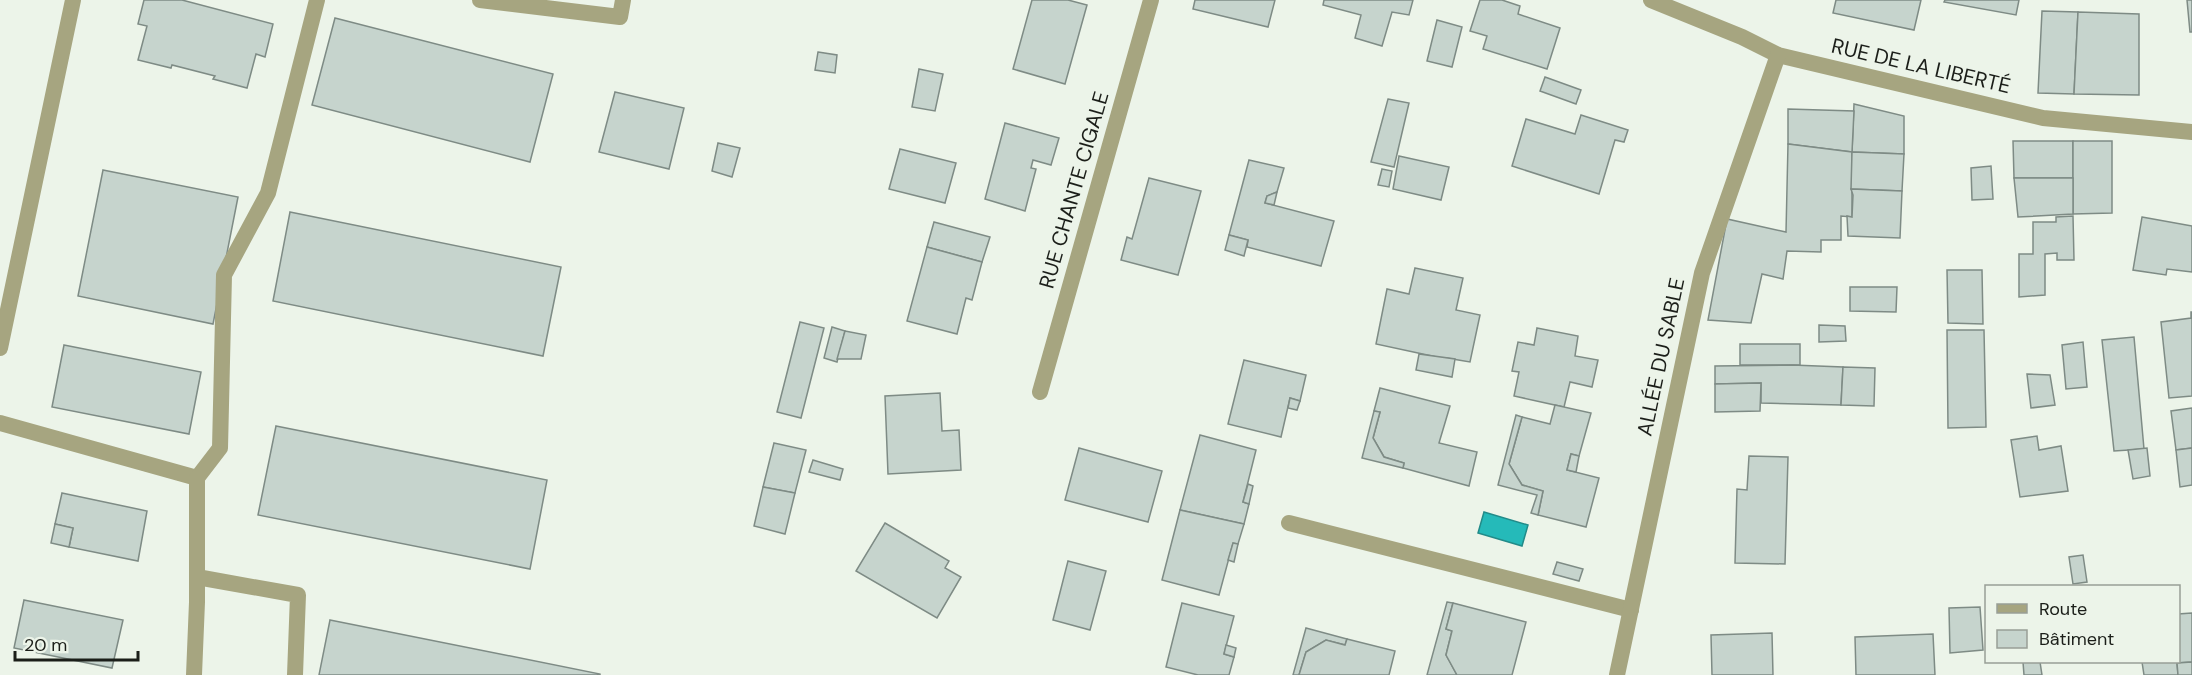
<svg xmlns="http://www.w3.org/2000/svg" width="2192" height="675" viewBox="0 0 2192 675" font-family="'DM Sans',sans-serif">
  <style>
    .water { fill: #25bab9; stroke: #228b89; stroke-width: 1.5 }
    .building { fill: #c6d4cd; stroke: #7e8b85; stroke-width: 1.5 }
    .lines { fill: none; stroke-linecap: round; stroke-linejoin: round }
    .minor { stroke: #a6a580; stroke-width: 16 }
    .labels { text-anchor: middle; dominant-baseline: central; stroke-width: 6; stroke-linejoin: round; paint-order: stroke }
    .street-label { font-size: 21px; fill: #1b1e19; stroke: #ecf4e9 }
  </style>
  <rect width="100%" height="100%" fill="#ecf4e9"/>
  <path class="water" d="M 1484,512 L 1528,525 L 1522,546 L 1478,533 Z"/>
  <g class="building">
    <path d="M 144,0 L 182,0 L 273,24 L 265,57 L 256,54 L 247,88 L 213,79 L 215,76 L 172,65 L 171,68 L 138,60 L 147,26 L 138,24 Z"/>
    <path d="M 1032,0 L 1068,0 L 1087,5 L 1065,84 L 1013,69 Z"/>
    <path d="M 1195,0 L 1275,0 L 1268,27 L 1193,9 Z"/>
    <path d="M 1324,0 L 1413,0 L 1409,15 L 1392,12 L 1382,46 L 1355,38 L 1361,15 L 1323,5 Z"/>
    <path d="M 1480,0 L 1502,0 L 1520,6 L 1518,14 L 1560,28 L 1547,69 L 1483,49 L 1487,36 L 1470,31 Z"/>
    <path d="M 1836,0 L 1921,0 L 1914,30 L 1833,13 Z"/>
    <path d="M 1945,0 L 2019,0 L 2016,15 L 1944,2 Z"/>
    <path d="M 2187,0 L 2192,0 L 2192,32 L 2190,32 Z"/>
    <path d="M 2042,11 L 2078,12 L 2074,94 L 2038,93 Z"/>
    <path d="M 2078,12 L 2139,14 L 2139,95 L 2074,94 Z"/>
    <path d="M 335,18 L 553,74 L 530,162 L 312,105 Z"/>
    <path d="M 1437,20 L 1462,27 L 1452,67 L 1427,61 Z"/>
    <path d="M 818,52 L 837,55 L 835,73 L 815,70 Z"/>
    <path d="M 919,69 L 943,74 L 935,111 L 912,107 Z"/>
    <path d="M 1545,77 L 1581,90 L 1576,104 L 1540,91 Z"/>
    <path d="M 615,92 L 684,108 L 669,169 L 599,152 Z"/>
    <path d="M 1388,99 L 1409,103 L 1394,167 L 1371,162 Z"/>
    <path d="M 1854,104 L 1904,116 L 1904,154 L 1852,152 Z"/>
    <path d="M 1788,109 L 1854,111 L 1852,152 L 1788,144 Z"/>
    <path d="M 1581,115 L 1628,130 L 1624,142 L 1615,140 L 1599,194 L 1512,166 L 1526,119 L 1575,134 Z"/>
    <path d="M 1005,123 L 1059,138 L 1051,165 L 1033,160 L 1031,168 L 1036,169 L 1025,211 L 985,199 Z"/>
    <path d="M 2013,141 L 2073,141 L 2073,178 L 2014,178 Z"/>
    <path d="M 2073,141 L 2112,141 L 2112,213 L 2073,214 Z"/>
    <path d="M 718,143 L 740,148 L 732,177 L 712,171 Z"/>
    <path d="M 1788,144 L 1852,152 L 1852,217 L 1841,216 L 1841,240 L 1821,240 L 1821,252 L 1787,251 L 1783,279 L 1762,274 L 1751,323 L 1708,320 L 1727,219 L 1786,232 Z"/>
    <path d="M 900,149 L 956,163 L 945,203 L 889,189 Z"/>
    <path d="M 1852,152 L 1904,154 L 1902,191 L 1851,189 Z"/>
    <path d="M 1399,156 L 1449,167 L 1441,200 L 1393,189 Z"/>
    <path d="M 1249,160 L 1284,168 L 1277,192 L 1267,196 L 1265,203 L 1334,221 L 1321,266 L 1247,247 L 1248,240 L 1229,235 Z"/>
    <path d="M 1991,166 L 1993,199 L 1972,200 L 1971,168 Z"/>
    <path d="M 1382,169 L 1392,171 L 1389,187 L 1378,185 Z"/>
    <path d="M 103,170 L 238,197 L 213,324 L 78,296 Z"/>
    <path d="M 1149,178 L 1201,191 L 1178,275 L 1121,260 L 1127,237 L 1132,239 Z"/>
    <path d="M 2014,178 L 2073,178 L 2073,214 L 2018,217 Z"/>
    <path d="M 1851,189 L 1902,191 L 1900,238 L 1848,236 L 1847,216 L 1852,217 L 1853,195 Z"/>
    <path d="M 1277,192 L 1274,205 L 1265,203 L 1267,196 Z"/>
    <path d="M 290,212 L 561,267 L 543,356 L 273,301 Z"/>
    <path d="M 2073,216 L 2074,260 L 2057,260 L 2057,253 L 2045,254 L 2045,295 L 2019,297 L 2019,254 L 2033,254 L 2033,222 L 2056,222 L 2056,217 Z"/>
    <path d="M 2142,217 L 2192,226 L 2192,272 L 2167,269 L 2166,275 L 2133,270 Z"/>
    <path d="M 934,222 L 990,237 L 982,262 L 927,247 Z"/>
    <path d="M 1229,235 L 1248,240 L 1244,256 L 1225,250 Z"/>
    <path d="M 927,247 L 982,262 L 972,300 L 966,298 L 957,334 L 907,321 Z"/>
    <path d="M 1415,268 L 1463,278 L 1456,310 L 1480,315 L 1470,362 L 1446,358 L 1446,359 L 1376,344 L 1387,289 L 1409,294 Z"/>
    <path d="M 1947,270 L 1982,270 L 1983,324 L 1948,323 Z"/>
    <path d="M 1850,287 L 1897,287 L 1896,312 L 1850,311 Z"/>
    <path d="M 2191,312 L 2192,312 L 2192,396 L 2169,398 L 2161,322 L 2191,318 Z"/>
    <path d="M 800,322 L 824,328 L 801,418 L 777,412 Z"/>
    <path d="M 1819,325 L 1845,326 L 1846,341 L 1819,342 Z"/>
    <path d="M 832,327 L 845,331 L 837,362 L 824,358 Z"/>
    <path d="M 1537,328 L 1578,336 L 1575,356 L 1598,360 L 1592,387 L 1570,382 L 1564,407 L 1514,396 L 1519,372 L 1512,371 L 1518,342 L 1534,345 Z"/>
    <path d="M 1947,330 L 1984,330 L 1986,427 L 1948,428 Z"/>
    <path d="M 845,331 L 866,335 L 861,359 L 837,359 Z"/>
    <path d="M 2134,337 L 2144,449 L 2114,451 L 2102,340 Z"/>
    <path d="M 2083,342 L 2087,387 L 2066,389 L 2062,345 Z"/>
    <rect x="1740" y="344" width="60" height="21"/>
    <path d="M 64,345 L 201,372 L 189,434 L 52,407 Z"/>
    <path d="M 1419,354 L 1455,359 L 1452,377 L 1416,370 Z"/>
    <path d="M 1244,360 L 1306,375 L 1300,401 L 1290,398 L 1281,437 L 1228,424 Z"/>
    <path d="M 1792,365 L 1843,367 L 1841,405 L 1761,403 L 1761,383 L 1715,384 L 1715,366 Z"/>
    <path d="M 1843,367 L 1875,368 L 1874,406 L 1841,405 Z"/>
    <path d="M 2027,374 L 2050,375 L 2055,405 L 2031,408 Z"/>
    <path d="M 1761,383 L 1760,411 L 1715,412 L 1715,384 Z"/>
    <path d="M 1380,388 L 1450,406 L 1439,443 L 1477,452 L 1469,486 L 1403,468 L 1404,463 L 1384,457 L 1373,438 L 1380,412 L 1374,411 Z"/>
    <path d="M 940,393 L 942,431 L 959,430 L 961,470 L 888,474 L 885,396 Z"/>
    <path d="M 1290,398 L 1300,401 L 1297,410 L 1288,408 Z"/>
    <path d="M 1555,405 L 1591,413 L 1579,456 L 1571,454 L 1567,470 L 1599,478 L 1586,527 L 1538,515 L 1543,491 L 1522,485 L 1509,464 L 1522,417 L 1550,424 Z"/>
    <path d="M 2192,408 L 2192,448 L 2176,450 L 2171,411 Z"/>
    <path d="M 1374,411 L 1380,412 L 1373,438 L 1384,457 L 1404,463 L 1403,468 L 1362,458 Z"/>
    <path d="M 1516,415 L 1522,417 L 1509,464 L 1522,485 L 1543,491 L 1538,515 L 1531,513 L 1537,495 L 1498,485 Z"/>
    <path d="M 276,426 L 547,480 L 530,569 L 258,515 Z"/>
    <path d="M 1200,435 L 1256,450 L 1243,502 L 1249,504 L 1244,524 L 1180,510 Z"/>
    <path d="M 2037,436 L 2039,450 L 2061,446 L 2068,491 L 2020,497 L 2011,440 Z"/>
    <path d="M 774,443 L 806,450 L 795,493 L 763,487 Z"/>
    <path d="M 1079,448 L 1162,471 L 1148,522 L 1065,500 Z"/>
    <path d="M 2147,448 L 2150,476 L 2133,479 L 2128,450 Z"/>
    <path d="M 2192,448 L 2192,485 L 2180,487 L 2176,450 Z"/>
    <path d="M 1571,454 L 1579,456 L 1576,472 L 1567,470 Z"/>
    <path d="M 1749,456 L 1788,457 L 1785,564 L 1735,563 L 1737,489 L 1747,490 Z"/>
    <path d="M 813,460 L 843,469 L 840,480 L 809,472 Z"/>
    <path d="M 1248,484 L 1253,486 L 1249,504 L 1243,502 Z"/>
    <path d="M 763,487 L 795,493 L 785,534 L 754,526 Z"/>
    <path d="M 62,493 L 147,511 L 138,561 L 69,547 L 73,528 L 55,524 Z"/>
    <path d="M 1180,510 L 1244,524 L 1238,544 L 1233,543 L 1219,595 L 1162,580 Z"/>
    <path d="M 885,523 L 949,561 L 945,568 L 961,577 L 937,618 L 856,571 Z"/>
    <path d="M 55,524 L 73,528 L 69,547 L 51,543 Z"/>
    <path d="M 1233,543 L 1238,544 L 1234,562 L 1228,560 Z"/>
    <path d="M 2083,555 L 2087,582 L 2073,584 L 2069,557 Z"/>
    <path d="M 1068,561 L 1106,571 L 1090,630 L 1053,620 Z"/>
    <path d="M 1557,562 L 1583,569 L 1579,581 L 1553,574 Z"/>
    <path d="M 24,600 L 123,620 L 112,668 L 14,648 Z"/>
    <path d="M 1447,602 L 1453,603 L 1446,629 L 1452,631 L 1446,655 L 1457,675 L 1427,675 Z"/>
    <path d="M 1182,603 L 1234,616 L 1224,654 L 1234,657 L 1229,675 L 1198,675 L 1166,667 Z"/>
    <path d="M 1453,603 L 1526,622 L 1512,675 L 1457,675 L 1446,655 L 1452,631 L 1446,629 Z"/>
    <path d="M 1980,607 L 1983,650 L 1950,653 L 1949,608 Z"/>
    <path d="M 2192,613 L 2192,662 L 2177,663 L 2178,675 L 2144,675 L 2142,662 L 2178,662 L 2178,614 Z"/>
    <path d="M 330,620 L 600,674 L 600,675 L 319,675 Z"/>
    <path d="M 1306,628 L 1347,639 L 1345,645 L 1326,640 L 1306,652 L 1299,675 L 1293,675 Z"/>
    <path d="M 1772,633 L 1773,675 L 1712,675 L 1711,635 Z"/>
    <path d="M 1933,634 L 1935,675 L 1856,675 L 1855,637 Z"/>
    <path d="M 1347,639 L 1395,651 L 1389,675 L 1299,675 L 1306,652 L 1326,640 L 1345,645 Z"/>
    <path d="M 1226,645 L 1236,648 L 1234,657 L 1224,654 Z"/>
    <path d="M 2023,662 L 2040,662 L 2042,675 L 2024,675 Z"/>
    <path d="M 2192,662 L 2192,675 L 2178,675 L 2177,663 Z"/>
  </g>
  <g class="lines">
    <g class="minor">
      <path d="M 480,0 L 620,17 L 623,0"/>
      <path d="M 1651,0 L 1742,37 L 1778,55 L 2043,118 L 2192,132"/>
      <path d="M 0,348 L 73,0"/>
      <path d="M 1040,392 L 1151,0"/>
      <path d="M 0,423 L 197,478"/>
      <path d="M 1289,523 L 1631,610"/>
      <path d="M 197,577 L 298,595 L 295,675"/>
      <path d="M 194,675 L 197,602 L 197,478 L 220,448 L 224,275 L 268,193 L 317,0"/>
      <path d="M 1617,675 L 1702,273 L 1778,55"/>
    </g>
  </g>
  <g class="labels">
    <g class="street-label">
      <text transform="translate(1921 66) rotate(13)">RUE DE LA LIBERTÉ</text>
      <text transform="translate(1074 190) rotate(-74)">RUE CHANTE CIGALE</text>
      <text transform="translate(1661 357) rotate(-78)">ALLÉE DU SABLE</text>
    </g>
  </g>
  <rect x="1985" y="585" width="195" height="78" fill="#ecf4e9" stroke="#989e96" stroke-width="1.5"/>
  <rect x="1997" y="604" width="30" height="9" fill="#a6a580" stroke="#989e96" stroke-width="1.5"/>
  <text x="2039" y="615" font-size="18" fill="#1b1e19">Route</text>
  <rect x="1997" y="630" width="30" height="18" fill="#c6d4cd" stroke="#989e96" stroke-width="1.5"/>
  <text x="2039" y="645" font-size="18" fill="#1b1e19">Bâtiment</text>
  <path d="M15 651v9h123v-9" fill="none" stroke="#1b1e19" stroke-width="3"/>
  <text x="24" y="651" font-size="18" fill="#1b1e19" stroke="#ecf4e9" stroke-width="4.5" paint-order="stroke">20 m</text>
</svg>
